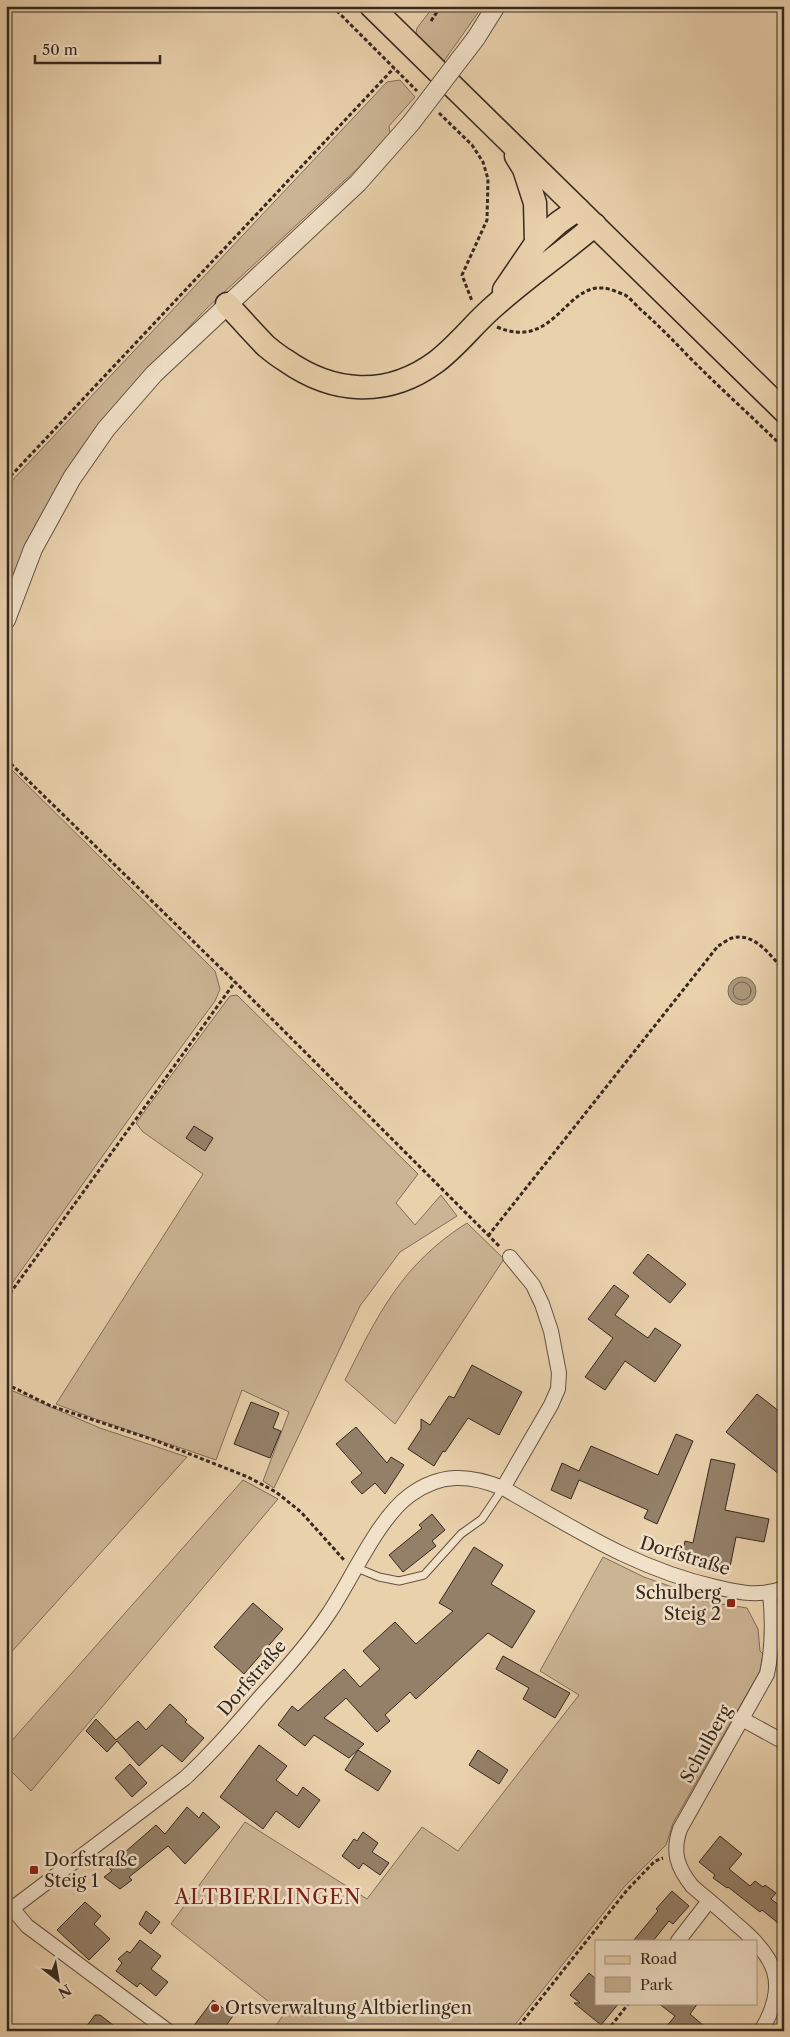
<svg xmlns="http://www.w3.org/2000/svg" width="790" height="2037" viewBox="0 0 790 2037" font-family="'Libre Caslon Text',serif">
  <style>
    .green { fill: #cbb494; stroke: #816e5a }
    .water { fill: #ac987c; stroke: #7d6b57 }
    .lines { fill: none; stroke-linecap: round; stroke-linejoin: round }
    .shore { stroke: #72604e; stroke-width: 1 }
    .building { fill: #948068; stroke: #37281f }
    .service-casing { stroke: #645242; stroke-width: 9 }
    .minor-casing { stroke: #645242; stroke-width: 16 }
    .tertiary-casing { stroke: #645242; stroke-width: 20 }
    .primary-casing { stroke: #37281f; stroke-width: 25 }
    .path { stroke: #37281f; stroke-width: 3; stroke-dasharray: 4 2.5; stroke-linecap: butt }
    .service { stroke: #f1e1c9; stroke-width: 7 }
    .minor { stroke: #f1e1c9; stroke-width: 14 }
    .tertiary { stroke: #f1e1c9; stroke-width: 18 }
    .primary { stroke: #e9d1ac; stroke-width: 22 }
    .tertiary-bridge-casing { stroke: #645242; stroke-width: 20; stroke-linecap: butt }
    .tertiary-bridge { stroke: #f1e1c9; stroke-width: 18 }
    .poi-dot { fill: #8f2418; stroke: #f1e1c9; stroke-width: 2 }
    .labels { text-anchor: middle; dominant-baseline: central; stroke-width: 5; stroke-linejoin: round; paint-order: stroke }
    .street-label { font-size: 18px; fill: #37281f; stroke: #f1e1c9 }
    .poi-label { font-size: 18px; fill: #37281f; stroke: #f1e1c9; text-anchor: start }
    .quarter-label { font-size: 20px; letter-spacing: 1px; fill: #7a1f14; stroke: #f1e1c9 }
  </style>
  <rect width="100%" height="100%" fill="#e9d1ac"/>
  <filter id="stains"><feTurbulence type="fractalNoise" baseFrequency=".004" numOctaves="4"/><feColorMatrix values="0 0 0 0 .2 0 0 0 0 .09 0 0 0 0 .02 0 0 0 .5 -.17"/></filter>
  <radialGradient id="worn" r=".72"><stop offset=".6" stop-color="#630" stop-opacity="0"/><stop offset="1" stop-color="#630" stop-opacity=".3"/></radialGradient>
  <g class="green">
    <path d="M 434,6 L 485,6 L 480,10 L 444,61 L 416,33 L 417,28 Z"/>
    <path d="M 400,80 L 415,97 L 389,126 L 390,134 L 358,168 L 207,308 L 137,382 L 32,533 L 6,593 L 6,487 L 387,82 Z"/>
    <path d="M 6,764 L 215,971 L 220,989 L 215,1001 L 141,1102 L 6,1292 Z"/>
    <path d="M 237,995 L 418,1174 L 396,1203 L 415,1225 L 441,1195 L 457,1216 L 400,1252 L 360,1306 L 274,1488 L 263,1481 L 289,1412 L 242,1390 L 216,1460 L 93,1418 L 56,1404 L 203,1174 L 143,1132 L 136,1123 L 230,996 Z"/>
    <path d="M 467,1223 L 504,1259 L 395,1424 L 345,1380 C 378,1314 402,1264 467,1223 Z"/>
    <path d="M 6,1388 L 100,1428 L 187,1457 L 6,1658 Z"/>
    <path d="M 243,1480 L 278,1499 L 31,1791 L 6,1766 L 6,1743 L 8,1745 Z"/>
    <path d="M 603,1557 L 644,1577 L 689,1593 L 691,1599 L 747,1608 L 758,1629 L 760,1651 L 763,1654 L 760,1671 L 673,1823 L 666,1845 L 624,1887 L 510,2031 L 272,2031 L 284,2014 L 171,1924 L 245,1822 L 367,1899 L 422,1827 L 458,1851 L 579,1695 L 540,1671 Z"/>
  </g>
  <circle class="water" cx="742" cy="991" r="14"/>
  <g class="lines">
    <circle class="shore" cx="742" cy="991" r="9"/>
  </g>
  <g class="building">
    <path d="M 194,1126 L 213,1138 L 205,1151 L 186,1138 Z"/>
    <path d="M 648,1254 L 686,1284 L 670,1303 L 633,1273 Z"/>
    <path d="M 614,1285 L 629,1296 L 615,1315 L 648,1338 L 655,1328 L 681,1345 L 655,1382 L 625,1361 L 605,1390 L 585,1377 L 613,1338 L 588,1319 Z"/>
    <path d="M 472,1365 L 522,1392 L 499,1435 L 468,1418 L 445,1452 L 443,1451 L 434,1466 L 408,1449 L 421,1429 L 421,1419 L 430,1425 L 449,1396 L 454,1398 Z"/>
    <path d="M 757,1394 L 784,1415 L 784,1478 L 726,1432 Z"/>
    <path d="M 251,1402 L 279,1413 L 273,1428 L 281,1431 L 270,1458 L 234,1444 Z"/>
    <path d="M 356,1427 L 387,1463 L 391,1457 L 404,1465 L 385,1494 L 375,1483 L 362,1494 L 351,1482 L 362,1473 L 336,1444 Z"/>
    <path d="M 676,1434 L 693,1441 L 657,1524 L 644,1518 L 648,1510 L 579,1480 L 571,1499 L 551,1490 L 562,1463 L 579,1471 L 591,1446 L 658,1475 Z"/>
    <path d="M 711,1459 L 735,1464 L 725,1510 L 769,1519 L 764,1542 L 736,1537 L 730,1567 L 716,1564 L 716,1569 L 681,1562 L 685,1541 L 693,1543 Z"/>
    <path d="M 432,1514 L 445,1530 L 432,1541 L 436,1546 L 403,1572 L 389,1555 L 422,1528 L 419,1525 Z"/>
    <path d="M 474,1547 L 503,1565 L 491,1584 L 535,1611 L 512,1648 L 488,1633 L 416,1699 L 410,1692 L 385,1715 L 390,1721 L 377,1732 L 346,1698 L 324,1718 L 364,1744 L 349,1758 L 314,1735 L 305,1746 L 278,1725 L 292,1706 L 298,1711 L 344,1669 L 360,1687 L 380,1669 L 363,1651 L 395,1622 L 416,1644 L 453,1611 L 439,1603 Z"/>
    <path d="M 253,1603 L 283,1629 L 244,1674 L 214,1647 Z"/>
    <path d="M 503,1656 L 570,1693 L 555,1718 L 523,1699 L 529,1688 L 496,1669 Z"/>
    <path d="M 170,1704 L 187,1720 L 185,1722 L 204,1738 L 182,1762 L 162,1745 L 139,1766 L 117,1741 L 107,1752 L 86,1731 L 96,1719 L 116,1740 L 138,1721 L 146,1730 Z"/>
    <path d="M 259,1745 L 287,1766 L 276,1780 L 297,1796 L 303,1787 L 320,1800 L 299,1828 L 276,1811 L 263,1829 L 220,1797 Z"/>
    <path d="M 358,1750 L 391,1771 L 378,1791 L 345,1770 Z"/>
    <path d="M 478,1750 L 508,1770 L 499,1784 L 469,1765 Z"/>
    <path d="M 130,1764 L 147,1783 L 132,1797 L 115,1778 Z"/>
    <path d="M 187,1807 L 199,1818 L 203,1812 L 220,1827 L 185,1864 L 168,1846 L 129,1877 L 132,1880 L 120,1889 L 104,1877 L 112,1871 L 109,1868 L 117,1862 L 116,1860 L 156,1825 L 165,1834 Z"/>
    <path d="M 363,1832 L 378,1843 L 372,1852 L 389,1863 L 380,1875 L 363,1863 L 359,1869 L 342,1856 L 354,1839 L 357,1841 Z"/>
    <path d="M 720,1836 L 742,1854 L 729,1869 L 750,1886 L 755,1881 L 763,1887 L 765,1885 L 776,1893 L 771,1899 L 784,1909 L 784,1915 L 778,1923 L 762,1910 L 760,1912 L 728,1887 L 727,1888 L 713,1878 L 715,1875 L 699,1862 Z"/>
    <path d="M 672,1891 L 689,1906 L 673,1924 L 669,1921 L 653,1941 L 633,1941 L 658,1911 L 656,1909 Z"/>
    <path d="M 85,1902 L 101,1916 L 94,1924 L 110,1939 L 89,1960 L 57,1930 Z"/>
    <path d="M 146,1911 L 160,1922 L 151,1934 L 139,1924 Z"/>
    <path d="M 140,1940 L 161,1956 L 151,1969 L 168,1982 L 156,1996 L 140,1983 L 137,1987 L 116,1971 L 122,1963 L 118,1959 L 127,1951 L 130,1953 Z"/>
    <path d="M 589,1973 L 596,1979 L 596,2003 L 619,2003 L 601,2025 L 574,2003 L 580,2003 L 570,1995 Z"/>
    <path d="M 213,2000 L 233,2016 L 222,2031 L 190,2031 Z"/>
    <path d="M 658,2003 L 698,2003 L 690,2014 L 710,2031 L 663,2031 L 675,2016 Z"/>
    <path d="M 95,2015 L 100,2015 L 121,2031 L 83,2031 Z"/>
  </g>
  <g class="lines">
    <g class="service-casing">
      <path id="service" d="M 357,1568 L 379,1577 L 399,1581 L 424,1575 L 461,1534 L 482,1519 L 503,1488"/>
    </g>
    <g class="minor-casing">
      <g id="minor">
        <path d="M 503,1488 L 551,1405 L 558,1389 L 559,1373 L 551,1331 L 542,1304 L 533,1285 L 510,1257"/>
        <path d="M 742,1719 L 784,1742"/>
        <path d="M 12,1908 L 27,1926 L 168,2031"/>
        <path d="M 6,1913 L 185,1778 C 213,1752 237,1724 262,1695 C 286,1669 310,1642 329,1613 C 352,1579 378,1518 410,1495 C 440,1473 469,1474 503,1488 C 574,1528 635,1569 716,1587 C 740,1593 761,1597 784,1588"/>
        <path d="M 678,1941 L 709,1901"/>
        <path d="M 761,2031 C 790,1983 775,1956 736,1924 C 722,1911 707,1899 692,1886 C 677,1867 672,1852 680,1829 L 767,1674 C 773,1646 773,1621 770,1593"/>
      </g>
    </g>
    <g class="tertiary-casing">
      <g id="tertiary">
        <path d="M 476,38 L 496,6"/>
        <path d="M 6,620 L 33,549 L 72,478 L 106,429 L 154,374 L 358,183 L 411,123"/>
      </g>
    </g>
    <g class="primary-casing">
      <g id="primary">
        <path d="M 371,6 L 784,411"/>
        <path d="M 536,243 L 558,223 L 578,209"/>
        <path d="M 504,290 L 536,243 L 535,203 L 524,169 L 516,156"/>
        <path d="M 227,304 C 240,318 253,333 266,346 C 272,351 278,356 285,360 C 333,394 387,398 436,362 C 457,346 472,326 491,309 C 524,279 561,254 595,225"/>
      </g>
    </g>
    <g class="path">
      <path d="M 332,6 L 417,91"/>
      <path d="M 431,21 L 441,6"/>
      <path d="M 439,113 L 472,145 L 483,162 L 488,179 L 487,220 L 462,275 L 472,301"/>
      <path d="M 497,327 C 554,351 564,285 603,288 C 609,288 620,293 625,295 C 630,298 635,304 639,308 C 656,323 672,339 688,356 C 719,387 752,417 784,448"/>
      <path d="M 6,481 L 394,68"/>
      <path d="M 6,759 L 235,982 L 500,1247"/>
      <path d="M 488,1236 L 718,946 C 722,944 728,939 732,938 C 754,932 769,954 782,968"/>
      <path d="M 6,1299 L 235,982"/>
      <path d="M 6,1384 L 51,1406 L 154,1440 L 248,1477 L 276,1492 L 301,1512 L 344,1560"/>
      <path d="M 515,2031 L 627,1890 L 655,1861 L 663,1858"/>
      <path d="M 607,2031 L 629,2003"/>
    </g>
    <use href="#service" class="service"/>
    <use href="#minor" class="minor"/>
    <use href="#tertiary" class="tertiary"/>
    <use href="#primary" class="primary"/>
    <g class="tertiary-bridge-casing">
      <path id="tertiary-bridge" d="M 411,123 L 476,38"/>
    </g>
    <use href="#tertiary-bridge" class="tertiary-bridge"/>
  </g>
  <g class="poi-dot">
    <rect x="726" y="1598" width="10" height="10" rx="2.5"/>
    <rect x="29" y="1865" width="10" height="10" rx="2.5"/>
    <circle cx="215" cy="2008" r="5"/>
  </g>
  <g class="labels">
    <g class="street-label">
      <text transform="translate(685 1556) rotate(17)">Dorfstraße</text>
      <text transform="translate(252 1678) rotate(-49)">Dorfstraße</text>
      <text transform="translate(706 1744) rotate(-61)">Schulberg</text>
    </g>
    <g class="poi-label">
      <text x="721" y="1593" text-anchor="end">Schulberg<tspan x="721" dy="21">Steig 2</tspan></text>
      <text x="44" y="1860">Dorfstraße<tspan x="44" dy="21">Steig 1</tspan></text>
      <text x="225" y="2008">Ortsverwaltung Altbierlingen</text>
    </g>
    <g class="quarter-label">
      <text x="268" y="1897">ALTBIERLINGEN</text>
    </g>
  </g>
  <rect width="790" height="2037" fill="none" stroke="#e9d1ac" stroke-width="25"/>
  <rect x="8" y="8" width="775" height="2022" fill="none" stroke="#37281f" stroke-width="2.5"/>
  <rect x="12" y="12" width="765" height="2012" fill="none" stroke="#37281f"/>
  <rect x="595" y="1940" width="162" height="65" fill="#f1e1c9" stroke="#a79785"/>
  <rect x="605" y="1956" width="25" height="8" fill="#e9d1ac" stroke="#a79785"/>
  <text x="640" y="1964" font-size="15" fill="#37281f">Road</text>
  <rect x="605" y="1977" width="25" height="15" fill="#cbb494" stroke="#a79785"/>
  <text x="640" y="1990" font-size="15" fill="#37281f">Park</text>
  <g transform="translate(58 1980) rotate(149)" stroke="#f1e1c9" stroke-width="4" paint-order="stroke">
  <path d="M0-4L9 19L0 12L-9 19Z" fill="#37281f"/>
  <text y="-8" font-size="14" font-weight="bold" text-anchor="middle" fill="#37281f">N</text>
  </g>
  <path d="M35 55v8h125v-8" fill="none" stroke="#37281f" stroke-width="2.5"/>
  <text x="42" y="55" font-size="15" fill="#37281f" stroke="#f1e1c9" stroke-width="4" paint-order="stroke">50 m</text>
  <rect width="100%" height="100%" filter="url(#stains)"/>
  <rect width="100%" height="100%" fill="url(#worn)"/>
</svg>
